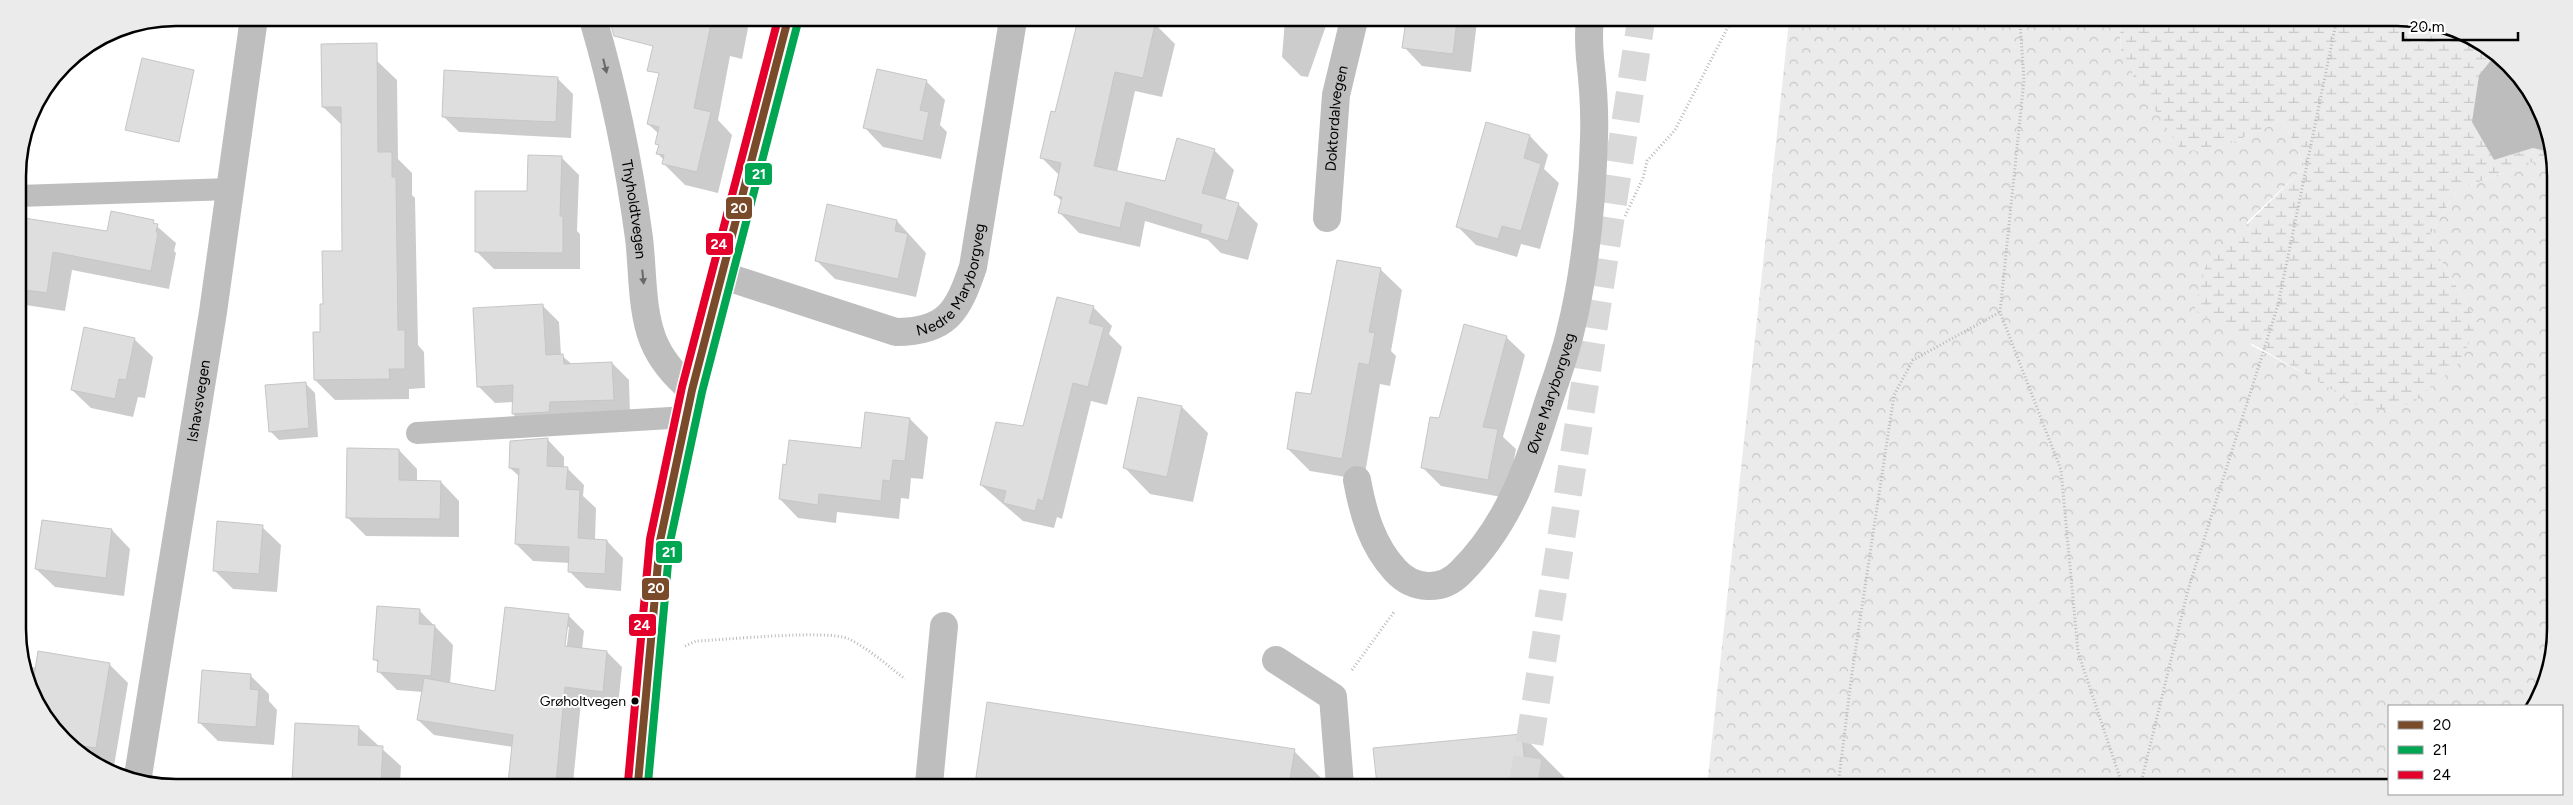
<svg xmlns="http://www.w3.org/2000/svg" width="2573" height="805" viewBox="0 0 2573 805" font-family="Figtree,sans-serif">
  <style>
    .forest { fill: url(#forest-crowns) }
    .wetland { fill: url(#wetland-marsh) }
    .water { fill: #bdbdbd }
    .shadow { fill: #0003; fill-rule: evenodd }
    .building { fill: #dedede; stroke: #c6c6c6 }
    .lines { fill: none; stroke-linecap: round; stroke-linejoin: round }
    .primary-tunnel { stroke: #d9d9d9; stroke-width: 28; stroke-dasharray: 28 14; stroke-linecap: butt }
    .path { stroke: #b9b9b9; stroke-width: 3; stroke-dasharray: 1 2.5; stroke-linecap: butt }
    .lane { stroke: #bebebe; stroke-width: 22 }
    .street { stroke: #bebebe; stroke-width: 28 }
    .bus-1-casing { stroke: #fff; stroke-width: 11 }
    .bus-2-casing { stroke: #fff; stroke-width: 11 }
    .bus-3-casing { stroke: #fff; stroke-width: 11 }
    .bus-1 { stroke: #7a4b2a; stroke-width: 8 }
    .bus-2 { stroke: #00a651; stroke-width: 8 }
    .bus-3 { stroke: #e4002b; stroke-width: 8 }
    .oneway { fill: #686868 }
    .bus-dot { fill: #000; stroke: #fff; stroke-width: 2 }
    .labels { text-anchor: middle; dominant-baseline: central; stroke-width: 4; stroke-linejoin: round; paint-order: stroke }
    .bus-label { font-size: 14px; fill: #000; stroke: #fff; text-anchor: end }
    .street-label { font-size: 15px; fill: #000; stroke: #fff }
    .rim { fill: none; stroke: #000; stroke-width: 2.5 }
    .line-badge { stroke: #fff; stroke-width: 2 }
    .badge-label { font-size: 14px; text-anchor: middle; font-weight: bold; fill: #fff }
  </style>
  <defs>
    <pattern id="forest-crowns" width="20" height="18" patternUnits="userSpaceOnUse" patternTransform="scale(1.25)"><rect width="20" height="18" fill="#ebebeb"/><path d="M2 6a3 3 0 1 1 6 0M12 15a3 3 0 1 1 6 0" fill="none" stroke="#c8c8c8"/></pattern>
    <pattern id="wetland-marsh" width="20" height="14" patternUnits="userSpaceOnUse" patternTransform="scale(1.25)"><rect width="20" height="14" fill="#ebebeb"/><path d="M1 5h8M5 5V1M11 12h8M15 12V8" fill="none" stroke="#c8c8c8"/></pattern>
  </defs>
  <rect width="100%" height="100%" fill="#fff"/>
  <path class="forest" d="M 1789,21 L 2120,22 L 2121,57 L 2210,152 L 2283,120 L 2305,167 L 2247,222 L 2251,345 L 2328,386 L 2479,325 L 2428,238 L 2457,190 L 2545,157 L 2552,159 L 2550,670 L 2533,706 L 2389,706 L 2389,787 L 1707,786 Z"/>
  <path class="wetland" d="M 2120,22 L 2438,23 L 2484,44 L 2496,54 L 2479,75 L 2473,122 L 2494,160 L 2533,148 L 2552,153 L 2552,159 L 2545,157 L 2457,190 L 2428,238 L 2479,325 L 2457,365 L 2413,403 L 2368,412 C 2311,375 2251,345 2194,310 L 2206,265 L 2305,167 L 2283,120 L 2210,152 L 2181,150 L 2121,57 Z"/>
  <path class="water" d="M 2496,54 L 2516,72 L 2552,146 L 2552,153 L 2533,148 L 2494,160 L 2472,122 L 2479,75 Z"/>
  <g class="shadow">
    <path d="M 177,18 L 194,18 L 193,24 L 170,19 Z"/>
    <path d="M 660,19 L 739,19 L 748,28 L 742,59 L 730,56 L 718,120 L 732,135 L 718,193 L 685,185 L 663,163 L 664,160 L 658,154 L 659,134 L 648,124 L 659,77 L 656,37 Z"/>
    <path d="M 1079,20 L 1114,20 L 1123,25 L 1124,20 L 1138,20 L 1155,24 L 1175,44 L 1162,97 L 1135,91 L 1117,172 L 1165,183 L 1214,150 L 1234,170 L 1225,201 L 1238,204 L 1258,224 L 1248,260 L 1221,253 L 1208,240 L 1145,221 L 1140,247 L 1079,233 L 1060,213 L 1062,201 L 1055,195 L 1059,175 L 1042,158 L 1056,113 Z"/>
    <path d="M 1285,20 L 1328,20 L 1308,77 L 1301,76 L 1282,57 Z"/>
    <path d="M 1407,20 L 1477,21 L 1471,72 L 1422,66 L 1404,47 Z"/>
    <path d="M 376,60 L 397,80 L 398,159 L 412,173 L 412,195 L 415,198 L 418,345 L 424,352 L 425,388 L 409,389 L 409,399 L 335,400 L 315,380 L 325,305 L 343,252 L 342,125 L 323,107 Z"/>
    <path d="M 557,78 L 573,94 L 571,138 L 459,132 L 443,116 Z"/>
    <path d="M 926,81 L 945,100 L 940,125 L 947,132 L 941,159 L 883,147 L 865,128 Z"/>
    <path d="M 1530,136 L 1548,155 L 1544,169 L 1559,183 L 1540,249 L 1521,244 L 1517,257 L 1476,245 L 1457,226 Z"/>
    <path d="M 561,157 L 579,175 L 577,231 L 580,234 L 580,269 L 494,269 L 477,252 Z"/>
    <path d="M 18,218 L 108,233 L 151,221 L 176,243 L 174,251 L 176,253 L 169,289 L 72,270 L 65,311 L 19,304 Z"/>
    <path d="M 897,221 L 926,253 L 916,297 L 835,279 L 816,260 Z"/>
    <path d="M 1380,269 L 1402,290 L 1391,351 L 1396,356 L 1390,386 L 1380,384 L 1364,480 L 1310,471 L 1288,449 L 1312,396 Z"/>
    <path d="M 542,305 L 559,322 L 561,355 L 573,365 L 612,363 L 629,380 L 630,416 L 530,431 L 513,414 L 514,402 L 495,403 L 478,386 Z"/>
    <path d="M 1093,307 L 1112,326 L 1109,334 L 1122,347 L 1107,405 L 1091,401 L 1062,519 L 1057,517 L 1054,528 L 1023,521 L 981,485 L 1024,428 Z"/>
    <path d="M 1506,337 L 1525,355 L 1503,437 L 1516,449 L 1507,498 L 1441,486 L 1422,467 L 1440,420 Z"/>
    <path d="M 134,339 L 153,357 L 145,398 L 138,397 L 133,417 L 91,408 L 72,390 Z"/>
    <path d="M 19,369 L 27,377 L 19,419 Z"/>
    <path d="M 305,383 L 315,393 L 318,437 L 279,440 L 270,431 Z"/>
    <path d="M 1139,398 L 1182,407 L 1208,433 L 1193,502 L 1150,494 L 1124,467 Z"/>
    <path d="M 910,419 L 928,437 L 923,479 L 911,478 L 909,499 L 901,498 L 899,519 L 837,512 L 836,523 L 798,518 L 780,499 Z"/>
    <path d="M 548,440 L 564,457 L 564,468 L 567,468 L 584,485 L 583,496 L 596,508 L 595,540 L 607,541 L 623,558 L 621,591 L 586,588 L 569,571 L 570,563 L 533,561 L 516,544 L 520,477 L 510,468 Z"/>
    <path d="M 399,450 L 417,469 L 417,481 L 441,482 L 459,501 L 459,537 L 366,536 L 347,517 Z"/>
    <path d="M 262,527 L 281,545 L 277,592 L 233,589 L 214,570 Z"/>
    <path d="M 112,530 L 130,549 L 124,596 L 55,587 L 36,569 Z"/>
    <path d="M 419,610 L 453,645 L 450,684 L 496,692 L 568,615 L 584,631 L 582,649 L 607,652 L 622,667 L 618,706 L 581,702 L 573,783 L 510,783 L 513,747 L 434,735 L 418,720 L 423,692 L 397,690 L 378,671 L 379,663 L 375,660 ZM 566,627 L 569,627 L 566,653 L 563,652 Z"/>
    <path d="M 109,664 L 128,683 L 114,766 L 89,761 L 57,733 L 25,669 L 26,666 L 37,668 Z"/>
    <path d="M 251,676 L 269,694 L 269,701 L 277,710 L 274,745 L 218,741 L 199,722 Z"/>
    <path d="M 296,724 L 358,727 L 401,766 L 400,783 L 293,782 Z"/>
    <path d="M 1522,735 L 1565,778 L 1566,785 L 1378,785 Z"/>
    <path d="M 1294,751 L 1328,785 L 978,784 Z"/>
  </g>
  <g class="building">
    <path d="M 609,19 L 712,19 L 694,108 L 711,112 L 697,172 L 662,164 L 664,155 L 656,154 L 659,145 L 655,144 L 659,127 L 647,124 L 659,73 L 647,71 L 653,46 L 614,36 Z"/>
    <path d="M 1078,20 L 1156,20 L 1143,78 L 1115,72 L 1094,166 L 1165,181 L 1177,138 L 1215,149 L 1202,193 L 1239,203 L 1228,241 L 1200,233 L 1202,225 L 1126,202 L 1120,228 L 1058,213 L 1062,197 L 1054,195 L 1061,163 L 1040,158 L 1051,111 L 1055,112 Z"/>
    <path d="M 1406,20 L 1457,21 L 1453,54 L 1402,48 Z"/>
    <path d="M 377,43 L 378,152 L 392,152 L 392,177 L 396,177 L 398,330 L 405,330 L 405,369 L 389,369 L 390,379 L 314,380 L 313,332 L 320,332 L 320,304 L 323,304 L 322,251 L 342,251 L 341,107 L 322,107 L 321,44 Z"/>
    <path d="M 142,58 L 194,70 L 179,142 L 125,130 Z"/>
    <path d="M 877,69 L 927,80 L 920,110 L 929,112 L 923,141 L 863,128 Z"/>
    <path d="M 444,70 L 558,77 L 556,122 L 442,117 Z"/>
    <path d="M 1486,122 L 1530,135 L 1524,158 L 1541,164 L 1521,231 L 1502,226 L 1498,239 L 1456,227 Z"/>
    <path d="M 528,155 L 562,156 L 560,216 L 563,216 L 563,253 L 475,252 L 475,191 L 527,191 Z"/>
    <path d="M 827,204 L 897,220 L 895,231 L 908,234 L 898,279 L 815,261 Z"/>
    <path d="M 111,211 L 154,220 L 153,223 L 158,224 L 156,232 L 158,233 L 151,271 L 53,252 L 47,293 L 18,289 L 18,217 L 107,231 Z"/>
    <path d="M 1337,260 L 1381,268 L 1369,332 L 1375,333 L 1369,365 L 1359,363 L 1342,459 L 1287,449 L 1296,392 L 1311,394 Z"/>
    <path d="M 1057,297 L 1094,306 L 1089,323 L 1104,327 L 1088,387 L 1073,383 L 1043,501 L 1038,499 L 1035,511 L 1003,503 L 1006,491 L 980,485 L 996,422 L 1023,426 Z"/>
    <path d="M 543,304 L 546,355 L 563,354 L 564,364 L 612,362 L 614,400 L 550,402 L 549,412 L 512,414 L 513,385 L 477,387 L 473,308 Z"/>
    <path d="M 1464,324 L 1507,336 L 1483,427 L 1498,429 L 1488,480 L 1421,468 L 1430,417 L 1439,418 Z"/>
    <path d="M 84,327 L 135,338 L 126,380 L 119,379 L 115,399 L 71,390 Z"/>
    <path d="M 306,382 L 309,428 L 269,432 L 265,385 Z"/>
    <path d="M 1138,397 L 1182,406 L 1167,477 L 1123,468 Z"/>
    <path d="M 865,412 L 910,418 L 905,461 L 893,460 L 890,481 L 883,480 L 881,501 L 819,494 L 818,505 L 779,499 L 783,464 L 786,465 L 789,440 L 861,448 Z"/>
    <path d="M 548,438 L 547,466 L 568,467 L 566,489 L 580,490 L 578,538 L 607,540 L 605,574 L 568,572 L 569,547 L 515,544 L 519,469 L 509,468 L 510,441 Z"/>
    <path d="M 347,448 L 399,449 L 399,480 L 441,481 L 440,519 L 346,518 Z"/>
    <path d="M 42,520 L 112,529 L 106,578 L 35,569 Z"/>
    <path d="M 217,521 L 263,525 L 259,574 L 213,571 Z"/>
    <path d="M 377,606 L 420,609 L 419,624 L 435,625 L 431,676 L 377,672 L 378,660 L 373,660 Z"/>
    <path d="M 505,607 L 569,614 L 565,646 L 607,651 L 603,692 L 565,687 L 556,783 L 508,783 L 513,735 L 417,720 L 424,678 L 495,691 Z"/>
    <path d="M 38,651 L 110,663 L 96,748 L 69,744 L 57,733 L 33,684 Z"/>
    <path d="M 202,670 L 251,674 L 250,689 L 259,690 L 256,727 L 198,723 Z"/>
    <path d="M 987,702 L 1295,749 L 1289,785 L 975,784 Z"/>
    <path d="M 295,723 L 359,726 L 358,745 L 383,746 L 381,783 L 292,782 Z"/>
    <path d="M 1522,734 L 1527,785 L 1377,785 L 1373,748 Z"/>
  </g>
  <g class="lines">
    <path class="primary-tunnel" d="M 1523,785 L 1641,21"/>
    <g class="path">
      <path d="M 2020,22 L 2024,80 L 2000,312 L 2061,470 L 2078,652 L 2123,787"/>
      <path d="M 1625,216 L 1643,178 L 1647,161 L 1675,130 L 1731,21"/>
      <path d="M 685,646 L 696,641 C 726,640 827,629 849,639 C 869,649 887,665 905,679"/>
      <path d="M 1352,670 L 1394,612"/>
      <path d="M 1838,786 L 1852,673 L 1894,395 L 1913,360 L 2000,312"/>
      <path d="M 2140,787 L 2188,590 L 2278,305 L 2336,23"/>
    </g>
    <g class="lane">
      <path d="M 18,196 L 231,189"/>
      <path d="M 417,433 L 687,417"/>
    </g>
    <g class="street">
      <path id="s1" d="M 593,19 C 614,90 629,164 639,238 C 643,271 641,309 653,340 C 661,360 676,377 692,390"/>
      <path id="s2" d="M 1327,218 L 1336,95 L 1354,20"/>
      <path id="s3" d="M 721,275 L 896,332 C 947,332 958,311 973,267 L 1013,20"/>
      <path id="s4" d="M 1357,480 C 1363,513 1372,545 1395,570 C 1413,590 1442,592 1461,572 C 1508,525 1528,468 1547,406 C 1555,382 1564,358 1570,333 C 1586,269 1592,204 1594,138 C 1595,112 1593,84 1590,58 C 1589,45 1588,34 1590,21"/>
      <path d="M 1276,660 L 1333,697 L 1340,785"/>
      <path id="s5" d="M 137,782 L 213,312 L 254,18"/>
      <path d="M 638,783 L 660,541 L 692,390 L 788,19"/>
      <path d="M 929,784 L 944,626"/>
    </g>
    <g class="bus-1-casing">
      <path id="bus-1" d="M 638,783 L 660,541 L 692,390 L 788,19"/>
    </g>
    <g class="bus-2-casing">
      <path id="bus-2" d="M 648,783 L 670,542 L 702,392 L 798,22"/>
    </g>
    <g class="bus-3-casing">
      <path id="bus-3" d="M 628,782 L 650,539 L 682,387 L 778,19"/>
    </g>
    <use href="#bus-1" class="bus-1"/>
    <use href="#bus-2" class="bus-2"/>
    <use href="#bus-3" class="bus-3"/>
  </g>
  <defs><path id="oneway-solid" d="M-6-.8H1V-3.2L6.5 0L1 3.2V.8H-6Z" transform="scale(1.25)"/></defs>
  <g class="oneway">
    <use href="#oneway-solid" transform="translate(605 66) rotate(76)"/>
    <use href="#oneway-solid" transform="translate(643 277) rotate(84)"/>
  </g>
  <circle class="bus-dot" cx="635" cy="701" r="4.5"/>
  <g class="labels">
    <g class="bus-label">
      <text x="626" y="701">Grøholtvegen</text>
    </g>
    <g class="street-label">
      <text stroke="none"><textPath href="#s2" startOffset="100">Doktordalvegen</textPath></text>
      <text stroke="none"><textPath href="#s1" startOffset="195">Thyholdtvegen</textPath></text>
      <text stroke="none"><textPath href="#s3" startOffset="272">Nedre Maryborgveg</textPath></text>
      <text stroke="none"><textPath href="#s4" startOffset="376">Øvre Maryborgveg</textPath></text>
      <text stroke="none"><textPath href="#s5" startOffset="386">Ishavsvegen</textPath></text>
    </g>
  </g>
  <path d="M0 0H2573V805H0ZM176 26H2397A150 150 0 0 1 2547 176V629A150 150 0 0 1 2397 779H176A150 150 0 0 1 26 629V176A150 150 0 0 1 176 26Z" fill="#ebebeb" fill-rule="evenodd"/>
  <path class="rim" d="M176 26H2397A150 150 0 0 1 2547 176V629A150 150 0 0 1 2397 779H176A150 150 0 0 1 26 629V176A150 150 0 0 1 176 26Z"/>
  <g class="line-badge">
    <rect x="744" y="162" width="29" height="24" rx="5" fill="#00a651"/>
    <rect x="725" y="196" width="28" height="24" rx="5" fill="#7a4b2a"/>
    <rect x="705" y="232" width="29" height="24" rx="5" fill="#e4002b"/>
    <rect x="655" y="540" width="28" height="24" rx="5" fill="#00a651"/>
    <rect x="641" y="577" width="29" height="24" rx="5" fill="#7a4b2a"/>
    <rect x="628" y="613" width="29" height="24" rx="5" fill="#e4002b"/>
  </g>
  <g class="badge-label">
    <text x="759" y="179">21</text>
    <text x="739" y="213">20</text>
    <text x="719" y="249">24</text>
    <text x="669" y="557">21</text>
    <text x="656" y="593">20</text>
    <text x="642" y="630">24</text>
  </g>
  <rect x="2388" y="705" width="175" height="90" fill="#ffffff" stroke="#999999"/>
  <rect x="2398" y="721" width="25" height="8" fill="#7a4b2a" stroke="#999999"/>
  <text x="2433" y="730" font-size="15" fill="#000000">20</text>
  <rect x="2398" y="746" width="25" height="8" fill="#00a651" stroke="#999999"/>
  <text x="2433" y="755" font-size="15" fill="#000000">21</text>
  <rect x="2398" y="771" width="25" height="8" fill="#e4002b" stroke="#999999"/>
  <text x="2433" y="780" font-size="15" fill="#000000">24</text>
  <path d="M2403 32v8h115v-8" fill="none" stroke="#000000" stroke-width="2.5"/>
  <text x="2410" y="32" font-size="15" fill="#000000" stroke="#ffffff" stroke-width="4" paint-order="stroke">20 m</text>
</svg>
